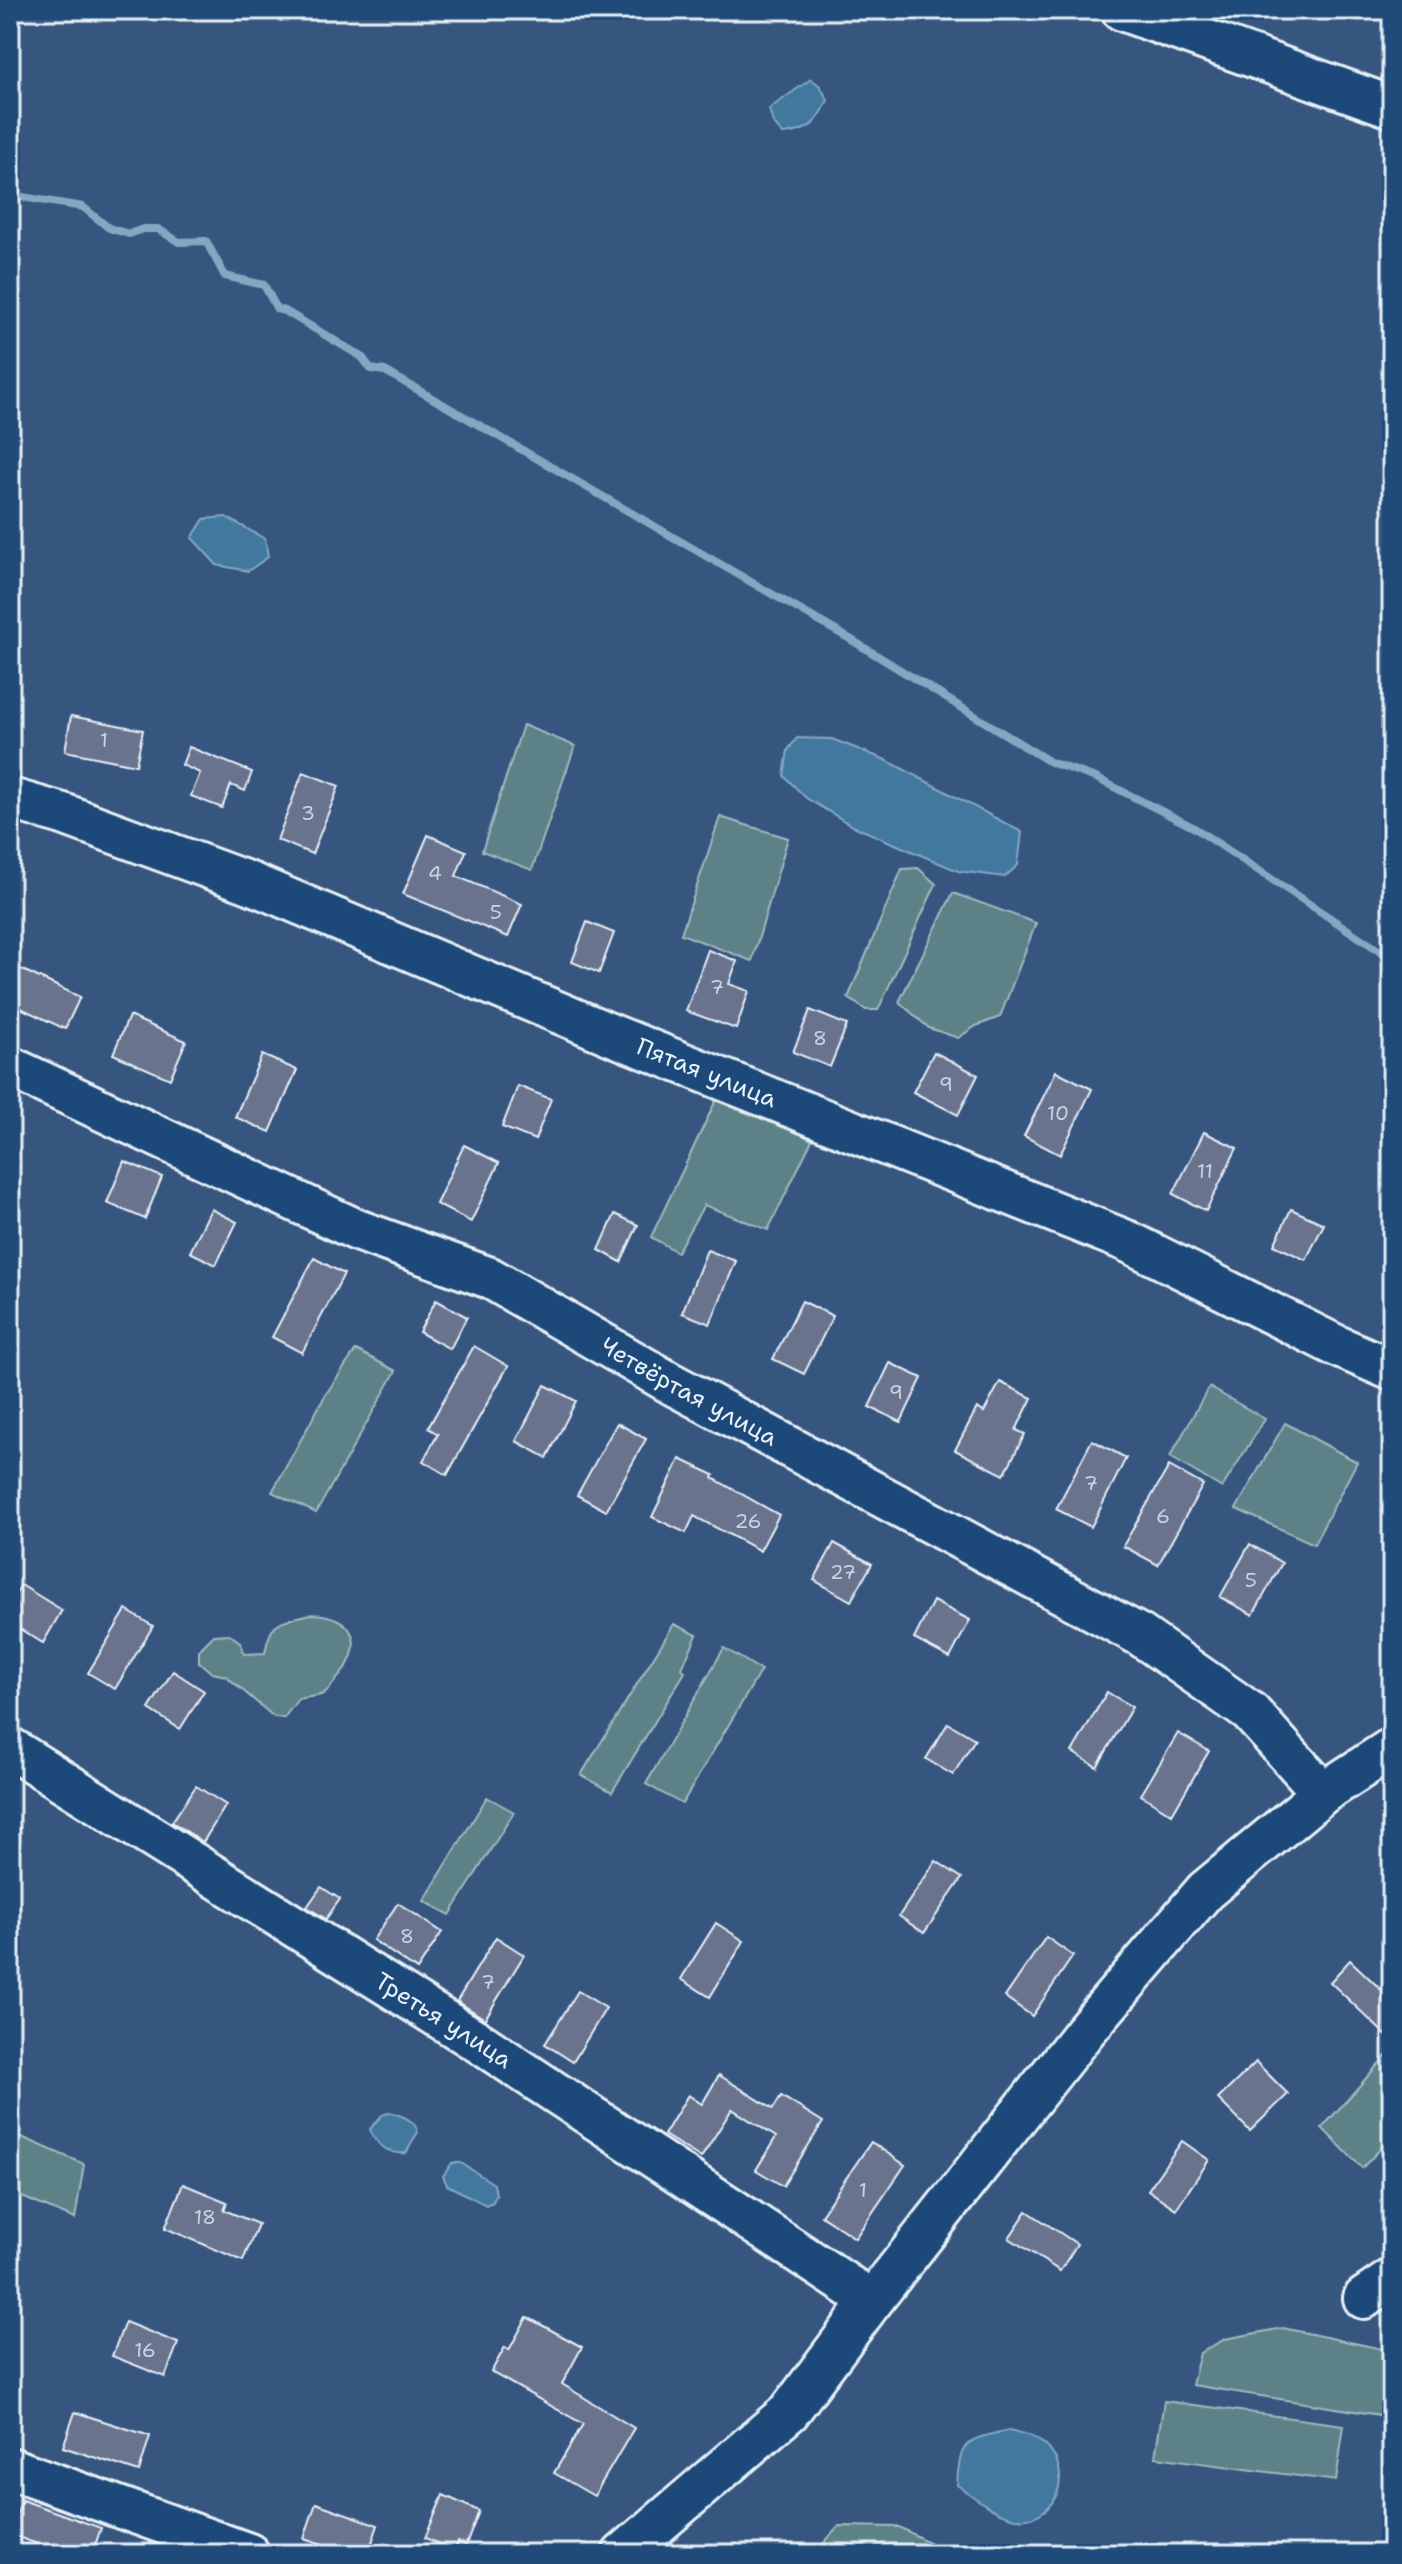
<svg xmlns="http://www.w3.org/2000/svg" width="1402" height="2564" viewBox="0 0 1402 2564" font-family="'Shantell Sans',sans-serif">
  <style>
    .green { fill: #5c8287; stroke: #a2bac0; stroke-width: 2 }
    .water { fill: #42789e; stroke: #84a8c2; stroke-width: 2 }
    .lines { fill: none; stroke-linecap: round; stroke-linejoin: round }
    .stream { stroke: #84a8c2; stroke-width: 8 }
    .building { fill: #6b738e; stroke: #e8f1f8; stroke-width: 2 }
    .minor-casing { stroke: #e8f1f8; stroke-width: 46 }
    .minor { stroke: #1f4a7a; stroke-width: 40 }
    .labels { text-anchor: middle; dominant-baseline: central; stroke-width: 8; stroke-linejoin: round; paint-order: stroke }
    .number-label { font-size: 20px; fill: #c9d2de }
    .street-label { font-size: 24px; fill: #e8f1f8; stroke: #1f4a7a }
  </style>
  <rect width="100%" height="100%" fill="#365680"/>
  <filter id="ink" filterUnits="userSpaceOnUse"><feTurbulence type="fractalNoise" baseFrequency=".0125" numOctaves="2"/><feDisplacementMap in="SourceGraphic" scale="16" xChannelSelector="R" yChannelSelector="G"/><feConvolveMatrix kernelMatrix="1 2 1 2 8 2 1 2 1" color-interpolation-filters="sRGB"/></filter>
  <g filter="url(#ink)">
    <g class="green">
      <path d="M 523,725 L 575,746 L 532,870 L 482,851 Z"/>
      <path d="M 720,817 L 788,838 L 752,961 L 681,934 Z"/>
      <path d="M 918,868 L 936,884 L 878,1010 L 866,1010 L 848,998 L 902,869 Z"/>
      <path d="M 953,893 L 1036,923 L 1000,1017 L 976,1026 L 958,1038 L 929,1028 L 899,1002 Z"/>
      <path d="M 717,1098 L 761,1112 L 812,1140 L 768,1230 L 704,1205 L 677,1252 L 651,1237 Z"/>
      <path d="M 356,1350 L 396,1371 L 316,1513 L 272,1492 L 326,1394 Z"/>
      <path d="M 1209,1387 L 1265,1419 L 1222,1488 L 1170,1457 Z"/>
      <path d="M 1285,1423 L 1357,1462 L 1314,1544 L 1236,1509 Z"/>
      <path d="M 311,1614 C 357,1615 367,1648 336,1680 C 333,1684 328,1691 323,1694 C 317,1697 305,1697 298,1699 L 284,1718 L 274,1717 L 226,1676 L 212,1673 L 199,1662 L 199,1650 L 214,1635 L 229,1634 L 240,1642 L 244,1654 L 265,1653 C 271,1618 280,1622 311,1614 Z"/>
      <path d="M 674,1624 L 697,1635 L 682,1668 L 685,1672 L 612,1792 L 581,1775 Z"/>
      <path d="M 724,1648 L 761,1670 L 682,1804 L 646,1784 Z"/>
      <path d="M 487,1797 L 514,1812 L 450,1915 L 424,1901 Z"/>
      <path d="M 1392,2049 L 1392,2137 L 1362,2168 L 1322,2128 Z"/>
      <path d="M 10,2132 L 84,2164 L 75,2219 L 10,2192 Z"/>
      <path d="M 1283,2328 L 1392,2351 L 1392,2383 L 1386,2416 L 1192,2385 L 1200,2353 L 1225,2339 Z"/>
      <path d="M 1164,2401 L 1344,2425 L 1336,2481 L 1155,2457 Z"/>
      <path d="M 839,2526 L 899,2527 L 952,2554 L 814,2554 Z"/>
    </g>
    <g class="water">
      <path d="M 811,79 L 820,86 L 828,100 C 818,123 809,132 783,134 L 773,123 L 769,109 Z"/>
      <path d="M 226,517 L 265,539 L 268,557 L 248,571 L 217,565 L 192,538 L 204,519 Z"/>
      <path d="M 797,738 L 832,739 L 886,760 L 1022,832 L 1018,865 L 1005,877 L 958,871 L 853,826 L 806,798 L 784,776 L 788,750 Z"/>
      <path d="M 390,2112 C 403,2117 413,2118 418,2132 L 406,2153 C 390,2155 375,2145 370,2129 L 382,2115 Z"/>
      <path d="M 452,2163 L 461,2163 L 494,2184 L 496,2195 L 493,2202 L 486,2205 L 447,2185 L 443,2176 Z"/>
      <path d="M 1009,2430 C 1025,2434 1042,2438 1052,2453 C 1072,2480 1052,2523 1017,2518 C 993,2514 976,2498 957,2485 C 960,2439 966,2440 1009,2430 Z"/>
    </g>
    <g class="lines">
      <path class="stream" d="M 10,195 L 83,207 L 109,228 L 129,234 L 143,229 L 158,229 L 179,242 L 206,241 L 225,276 L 264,285 L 277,309 L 285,311 L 362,357 L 371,369 L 385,371 L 850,639 L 1050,762 L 1096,778 L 1193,827 L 1392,959"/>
    </g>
    <g class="building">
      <path d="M 71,716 L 143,730 L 136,765 L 65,751 Z"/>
      <path d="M 189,747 L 252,772 L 245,791 L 231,785 L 222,808 L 191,796 L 200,773 L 182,765 Z"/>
      <path d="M 303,772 L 339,786 L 312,854 L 277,840 Z"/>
      <path d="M 428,835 L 466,851 L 456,876 L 522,904 L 508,937 L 403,894 Z"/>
      <path d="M 587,922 L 614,933 L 599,973 L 572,962 Z"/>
      <path d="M 708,950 L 737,961 L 729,984 L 749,991 L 736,1029 L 686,1011 Z"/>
      <path d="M 10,964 L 80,997 L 65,1029 L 10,1003 Z"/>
      <path d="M 810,1010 L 847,1025 L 830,1067 L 793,1052 Z"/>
      <path d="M 129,1016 L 186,1041 L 170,1079 L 113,1054 Z"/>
      <path d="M 934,1052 L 978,1075 L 958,1115 L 913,1092 Z"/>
      <path d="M 262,1055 L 297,1070 L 270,1132 L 235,1117 Z"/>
      <path d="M 1056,1071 L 1092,1089 L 1060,1155 L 1024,1136 Z"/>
      <path d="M 518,1086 L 551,1099 L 535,1140 L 502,1127 Z"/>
      <path d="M 1204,1132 L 1237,1148 L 1206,1211 L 1173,1194 Z"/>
      <path d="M 464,1145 L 499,1163 L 471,1222 L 436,1204 Z"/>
      <path d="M 124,1161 L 162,1177 L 145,1219 L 107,1203 Z"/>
      <path d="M 211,1209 L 237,1222 L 216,1265 L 190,1252 Z"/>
      <path d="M 1291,1209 L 1324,1224 L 1306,1260 L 1274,1245 Z"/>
      <path d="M 615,1214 L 638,1225 L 621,1262 L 599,1250 Z"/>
      <path d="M 707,1250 L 736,1261 L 710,1324 L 682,1313 Z"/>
      <path d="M 314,1258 L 344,1274 L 302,1353 L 272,1337 Z"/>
      <path d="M 436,1300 L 467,1317 L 450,1349 L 419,1332 Z"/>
      <path d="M 802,1301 L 833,1316 L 804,1374 L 773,1359 Z"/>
      <path d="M 474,1346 L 508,1366 L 447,1475 L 423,1461 L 438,1434 L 428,1428 Z"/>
      <path d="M 890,1363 L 922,1378 L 901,1422 L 869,1407 Z"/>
      <path d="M 1000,1382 L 1032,1398 L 1016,1430 L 1025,1434 L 1004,1475 L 955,1450 L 977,1408 L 984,1412 Z"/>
      <path d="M 545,1385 L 576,1401 L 547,1458 L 516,1441 Z"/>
      <path d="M 617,1423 L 646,1439 L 606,1511 L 577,1495 Z"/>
      <path d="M 1092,1440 L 1126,1458 L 1091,1527 L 1056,1509 Z"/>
      <path d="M 680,1459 L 714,1475 L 713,1478 L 779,1515 L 760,1551 L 694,1516 L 686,1533 L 652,1517 Z"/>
      <path d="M 1169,1466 L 1203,1485 L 1158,1565 L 1123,1546 Z"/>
      <path d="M 834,1543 L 872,1564 L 851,1601 L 814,1580 Z"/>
      <path d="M 1250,1544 L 1282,1563 L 1253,1615 L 1220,1597 Z"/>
      <path d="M 21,1585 L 62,1610 L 43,1643 L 10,1623 L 10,1603 Z"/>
      <path d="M 933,1601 L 970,1620 L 950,1658 L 914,1639 Z"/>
      <path d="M 126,1610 L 153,1626 L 115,1689 L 88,1673 Z"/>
      <path d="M 173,1671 L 204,1691 L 180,1729 L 149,1709 Z"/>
      <path d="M 1107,1692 L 1132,1707 L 1097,1767 L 1072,1752 Z"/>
      <path d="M 948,1723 L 975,1739 L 953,1775 L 926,1759 Z"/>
      <path d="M 1178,1733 L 1209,1751 L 1172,1814 L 1141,1795 Z"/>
      <path d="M 196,1786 L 226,1805 L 203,1842 L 172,1822 Z"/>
      <path d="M 936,1861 L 962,1878 L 924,1933 L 899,1916 Z"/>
      <path d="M 321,1887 L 340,1899 L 326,1919 L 307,1907 Z"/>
      <path d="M 398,1903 L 442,1932 L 417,1970 L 373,1940 Z"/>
      <path d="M 716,1923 L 744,1941 L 710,1997 L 681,1979 Z"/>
      <path d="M 496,1937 L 524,1955 L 485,2019 L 457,2001 Z"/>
      <path d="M 1046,1937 L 1073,1956 L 1032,2016 L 1005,1997 Z"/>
      <path d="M 1350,1960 L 1392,2000 L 1392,2041 L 1330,1982 Z"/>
      <path d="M 578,1991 L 606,2008 L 573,2062 L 545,2044 Z"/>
      <path d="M 1256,2062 L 1288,2094 L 1250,2131 L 1218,2099 Z"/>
      <path d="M 719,2075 L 773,2109 L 781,2096 L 823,2122 L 783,2186 L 756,2170 L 776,2137 L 732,2109 L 701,2158 L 664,2135 L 688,2095 L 702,2104 Z"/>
      <path d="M 1182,2141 L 1209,2160 L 1176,2209 L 1148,2190 Z"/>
      <path d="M 871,2142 L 905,2165 L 855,2238 L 821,2215 Z"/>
      <path d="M 183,2184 L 227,2202 L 224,2210 L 258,2224 L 243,2261 L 165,2228 Z"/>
      <path d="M 1027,2211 L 1077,2244 L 1060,2271 L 1009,2238 Z"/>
      <path d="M 527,2317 L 582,2347 L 562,2384 L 634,2428 L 594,2496 L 554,2473 L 583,2424 L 491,2372 L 505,2347 L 509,2350 Z"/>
      <path d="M 125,2322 L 178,2343 L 165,2377 L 112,2356 Z"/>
      <path d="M 75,2412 L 150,2436 L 139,2472 L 63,2447 Z"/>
      <path d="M 443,2495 L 479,2511 L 466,2545 L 458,2542 L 455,2551 L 425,2538 Z"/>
      <path d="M 22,2500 L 101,2528 L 92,2554 L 64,2554 L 10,2534 Z"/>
      <path d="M 316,2503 L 378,2525 L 368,2554 L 352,2554 L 304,2538 Z"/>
    </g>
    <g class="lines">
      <g class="minor-casing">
        <g id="minor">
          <path d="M 1122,10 L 1392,107"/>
          <path id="s1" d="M 11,799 L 63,814 L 250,883 L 612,1035 L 1127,1241 L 1335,1345 L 1392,1370"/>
          <path id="s2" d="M 10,1067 L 357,1230 L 490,1278 L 672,1384 L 1140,1635 L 1250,1712 L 1323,1793"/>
          <path id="s3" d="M 10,1748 L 480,2043 L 872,2301"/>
          <path d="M 1364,2298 L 1392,2279"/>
          <path d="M 10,2468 L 249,2554"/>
          <path d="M 623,2554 L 789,2412 L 872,2301 L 1085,2031 L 1205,1891 L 1323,1793 L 1392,1748"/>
        </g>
      </g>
      <use href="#minor" class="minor"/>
    </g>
  </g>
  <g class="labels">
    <g class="number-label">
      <text x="104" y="740">1</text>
      <text x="308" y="813">3</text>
      <text x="435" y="873">4</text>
      <text x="496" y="912">5</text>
      <text x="717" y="987">7</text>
      <text x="820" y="1038">8</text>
      <text x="946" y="1084">9</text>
      <text x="1058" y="1113">10</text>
      <text x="1205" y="1171">11</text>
      <text x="896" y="1392">9</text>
      <text x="1091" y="1483">7</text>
      <text x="1163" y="1516">6</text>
      <text x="748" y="1521">26</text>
      <text x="843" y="1572">27</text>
      <text x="1251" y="1580">5</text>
      <text x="407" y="1936">8</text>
      <text x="488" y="1982">7</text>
      <text x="863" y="2190">1</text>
      <text x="205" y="2217">18</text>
      <text x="145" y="2350">16</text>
    </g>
    <g class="street-label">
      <text stroke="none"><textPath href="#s1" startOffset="748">Пятая улица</textPath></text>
      <text stroke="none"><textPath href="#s2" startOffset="754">Четвёртая улица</textPath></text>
      <text stroke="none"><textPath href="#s3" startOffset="512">Третья улица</textPath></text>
    </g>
  </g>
  <rect width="1402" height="2564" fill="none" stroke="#1f4a7a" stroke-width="40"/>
  <rect x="20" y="20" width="1362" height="2524" fill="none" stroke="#e8f1f8" stroke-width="3" filter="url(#ink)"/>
</svg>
